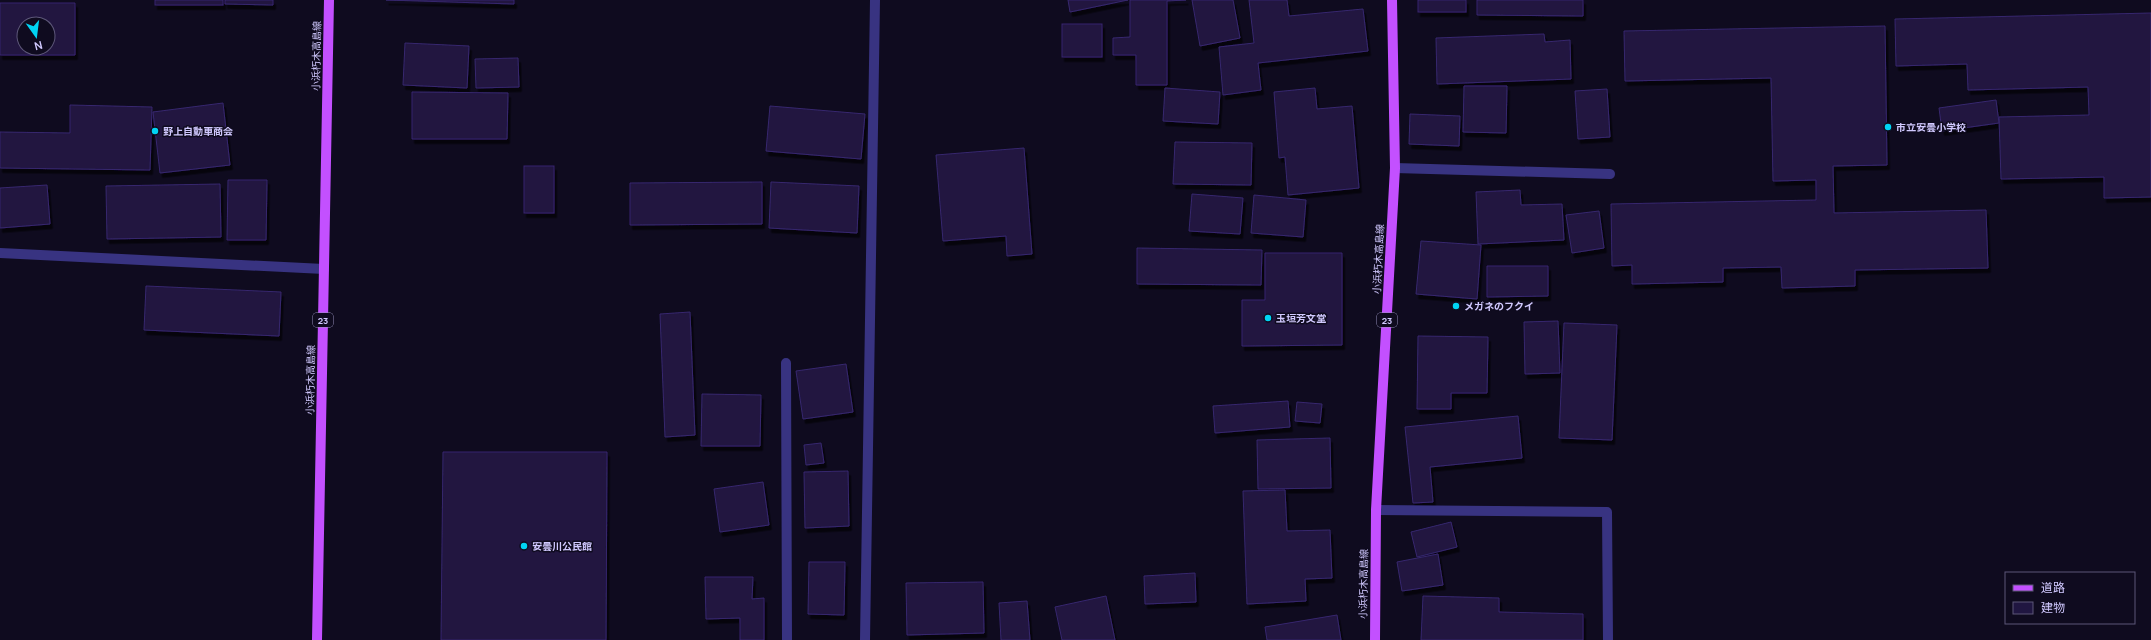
<svg xmlns="http://www.w3.org/2000/svg" width="2151" height="640" viewBox="0 0 2151 640" font-family="Manrope,'Noto Sans JP',sans-serif">
  <style>
    .building { fill: #201641; stroke: #37276e; fill-rule: evenodd; filter: url(#shadow) }
    .lines { fill: none; stroke-linecap: round; stroke-linejoin: round }
    .street { stroke: #383381; stroke-width: 10 }
    .primary { stroke: #c350ff; stroke-width: 10 }
    .poi-dot { fill: #00d4f4; stroke: #0f0b1f; stroke-width: 1.5 }
    .labels { text-anchor: middle; dominant-baseline: central; stroke-width: 3; stroke-linejoin: round; paint-order: stroke }
    .shield { fill: #0f0b1f; stroke: #9790bc; stroke-width: 1 }
    .shield-label { font-size: 9px; font-weight: bold; fill: #d1c9ff }
    .street-label { font-size: 10px; fill: #d1c9ff; stroke: #0f0b1f }
    .poi-label { font-size: 10px; font-weight: bold; fill: #d1c9ff; stroke: #0f0b1f; text-anchor: start }
  </style>
  <defs>
    <filter id="shadow"><feDropShadow dx="2.5" dy="4.5" stdDeviation="0" flood-color="#0009"/></filter>
  </defs>
  <rect width="100%" height="100%" fill="#0f0b1f"/>
  <g class="building">
    <rect x="155" y="0" width="68" height="5"/>
    <path d="M 225,0 L 273,0 L 273,5 L 225,4 Z"/>
    <path d="M 386,0 L 514,0 L 514,4 Z"/>
    <path d="M 1068,0 L 1128,0 L 1070,12 Z"/>
    <path d="M 1130,0 L 1186,0 L 1167,1 L 1167,85 L 1136,85 L 1136,55 L 1113,55 L 1113,38 L 1130,37 Z"/>
    <path d="M 1192,0 L 1233,0 L 1240,38 L 1200,46 Z"/>
    <path d="M 1249,0 L 1287,0 L 1289,16 L 1363,9 L 1368,51 L 1258,63 L 1261,90 L 1223,95 L 1219,47 L 1254,43 Z"/>
    <rect x="1418" y="0" width="48" height="12"/>
    <path d="M 1477,0 L 1583,0 L 1583,16 L 1477,15 Z"/>
    <path d="M 0,3 L 75,3 L 75,55 L 0,55 ZM 24,24 L 48,24 L 48,48 L 24,48 Z"/>
    <path d="M 2151,13 L 2151,197 L 2104,198 L 2104,177 L 2001,179 L 1999,117 L 2089,115 L 2088,87 L 1968,90 L 1967,64 L 1896,66 L 1895,19 Z"/>
    <rect x="1062" y="24" width="40" height="33"/>
    <path d="M 1885,26 L 1887,165 L 1833,166 L 1834,213 L 1986,210 L 1988,268 L 1855,270 L 1855,286 L 1782,288 L 1781,267 L 1723,268 L 1723,282 L 1632,284 L 1632,265 L 1612,266 L 1611,204 L 1816,200 L 1816,180 L 1773,181 L 1771,78 L 1625,81 L 1624,31 Z"/>
    <path d="M 1544,34 L 1545,42 L 1570,40 L 1571,79 L 1437,84 L 1436,38 Z"/>
    <path d="M 405,43 L 469,46 L 467,88 L 403,85 Z"/>
    <path d="M 518,58 L 519,87 L 476,88 L 475,59 Z"/>
    <path d="M 1464,86 L 1507,86 L 1506,133 L 1463,132 Z"/>
    <path d="M 1165,88 L 1220,92 L 1218,124 L 1163,121 Z"/>
    <path d="M 1315,88 L 1317,109 L 1352,106 L 1359,188 L 1288,195 L 1285,157 L 1279,158 L 1274,92 Z"/>
    <path d="M 1607,89 L 1610,137 L 1578,139 L 1575,91 Z"/>
    <path d="M 412,92 L 508,93 L 507,139 L 412,139 Z"/>
    <path d="M 1996,100 L 1999,123 L 1942,131 L 1939,108 Z"/>
    <path d="M 223,103 L 230,165 L 160,173 L 153,112 Z"/>
    <path d="M 70,105 L 152,107 L 150,170 L 0,168 L 0,132 L 70,133 Z"/>
    <path d="M 770,106 L 865,114 L 861,159 L 766,151 Z"/>
    <path d="M 1410,114 L 1460,116 L 1459,146 L 1409,144 Z"/>
    <path d="M 1175,142 L 1252,143 L 1251,185 L 1173,184 Z"/>
    <path d="M 1024,148 L 1032,254 L 1007,256 L 1006,236 L 943,241 L 936,155 Z"/>
    <rect x="524" y="166" width="30" height="47"/>
    <path d="M 228,180 L 267,180 L 266,240 L 227,240 Z"/>
    <path d="M 762,182 L 762,224 L 630,225 L 630,183 Z"/>
    <path d="M 771,182 L 859,186 L 857,233 L 769,228 Z"/>
    <path d="M 220,184 L 221,237 L 107,239 L 106,186 Z"/>
    <path d="M 47,185 L 50,224 L 0,228 L 0,188 Z"/>
    <path d="M 1520,190 L 1521,205 L 1562,204 L 1564,240 L 1478,244 L 1476,192 Z"/>
    <path d="M 1192,194 L 1243,198 L 1240,234 L 1189,231 Z"/>
    <path d="M 1254,195 L 1306,200 L 1303,237 L 1251,233 Z"/>
    <path d="M 1599,211 L 1604,248 L 1572,253 L 1566,215 Z"/>
    <path d="M 1421,241 L 1481,245 L 1477,299 L 1416,294 Z"/>
    <path d="M 1137,248 L 1262,250 L 1261,285 L 1137,284 Z"/>
    <path d="M 1265,253 L 1342,253 L 1342,345 L 1242,346 L 1242,300 L 1265,300 Z"/>
    <path d="M 1487,266 L 1548,266 L 1548,296 L 1487,297 Z"/>
    <path d="M 146,286 L 281,292 L 279,336 L 144,330 Z"/>
    <path d="M 690,312 L 695,435 L 665,437 L 660,314 Z"/>
    <path d="M 1558,321 L 1560,373 L 1525,374 L 1524,322 Z"/>
    <path d="M 1564,323 L 1617,325 L 1612,440 L 1559,438 Z"/>
    <path d="M 1418,336 L 1488,337 L 1487,393 L 1451,393 L 1451,409 L 1417,409 Z"/>
    <path d="M 846,364 L 853,412 L 803,419 L 796,371 Z"/>
    <path d="M 702,394 L 761,395 L 760,446 L 701,446 Z"/>
    <path d="M 1288,401 L 1290,427 L 1215,433 L 1213,406 Z"/>
    <path d="M 1297,402 L 1322,404 L 1320,423 L 1295,421 Z"/>
    <path d="M 1518,416 L 1522,458 L 1430,467 L 1433,502 L 1413,503 L 1405,427 Z"/>
    <path d="M 1330,438 L 1331,488 L 1258,489 L 1257,440 Z"/>
    <path d="M 821,443 L 824,463 L 806,465 L 804,445 Z"/>
    <path d="M 443,452 L 607,452 L 606,640 L 441,640 Z"/>
    <path d="M 848,471 L 849,526 L 805,528 L 804,472 Z"/>
    <path d="M 763,482 L 769,525 L 720,532 L 714,489 Z"/>
    <path d="M 1285,490 L 1287,531 L 1330,530 L 1332,578 L 1305,579 L 1306,601 L 1247,604 L 1243,491 Z"/>
    <path d="M 1451,522 L 1457,547 L 1417,557 L 1411,532 Z"/>
    <path d="M 1438,554 L 1443,585 L 1402,591 L 1397,562 Z"/>
    <path d="M 809,562 L 845,562 L 844,615 L 808,614 Z"/>
    <path d="M 1195,573 L 1196,602 L 1145,604 L 1144,576 Z"/>
    <path d="M 705,577 L 753,577 L 752,599 L 764,598 L 764,640 L 740,640 L 740,618 L 706,619 Z"/>
    <path d="M 983,582 L 984,633 L 907,635 L 906,583 Z"/>
    <path d="M 1106,596 L 1115,640 L 1062,640 L 1055,607 Z"/>
    <path d="M 1423,596 L 1499,598 L 1499,612 L 1583,614 L 1583,640 L 1421,640 Z"/>
    <path d="M 1027,601 L 1030,640 L 1001,640 L 999,603 Z"/>
    <path d="M 1337,615 L 1341,640 L 1267,640 L 1265,627 Z"/>
  </g>
  <g class="lines">
    <g class="street">
      <path d="M 1395,168 L 1610,174"/>
      <path d="M 0,253 L 324,269"/>
      <path d="M 786,363 L 787,640"/>
      <path d="M 1376,510 L 1607,512 L 1608,640"/>
      <path d="M 865,640 L 875,0"/>
    </g>
    <g class="primary">
      <path d="M 317,640 L 329,0"/>
      <path d="M 1375,640 L 1376,510 L 1395,168 L 1392,0"/>
    </g>
  </g>
  <g class="poi-dot">
    <circle cx="1888" cy="127" r="4"/>
    <circle cx="155" cy="131" r="4"/>
    <circle cx="1456" cy="306" r="4"/>
    <circle cx="1268" cy="318" r="4"/>
    <circle cx="524" cy="546" r="4"/>
  </g>
  <g class="labels">
    <g class="shield">
      <rect x="313" y="313" width="20" height="14" rx="3"/>
      <rect x="1377" y="313" width="20" height="14" rx="3"/>
    </g>
    <g class="shield-label">
      <text x="323" y="320">23</text>
      <text x="1387" y="320">23</text>
    </g>
    <g class="street-label">
      <text transform="translate(316 56) rotate(-89)">小浜朽木高島線</text>
      <text transform="translate(1378 259) rotate(-87)">小浜朽木高島線</text>
      <text transform="translate(310 380) rotate(-89)">小浜朽木高島線</text>
      <text transform="translate(1363 584) rotate(-89)">小浜朽木高島線</text>
    </g>
    <g class="poi-label">
      <text x="1896" y="127">市立安曇小学校</text>
      <text x="163" y="131">野上自動車商会</text>
      <text x="1464" y="306">メガネのフクイ</text>
      <text x="1276" y="318">玉垣芳文堂</text>
      <text x="532" y="546">安曇川公民館</text>
    </g>
  </g>
  <rect x="2005" y="572" width="130" height="52" fill="#0f0b1f" stroke="#5d5779"/>
  <rect x="2013" y="585" width="20" height="6" fill="#c350ff" stroke="#5d5779"/>
  <text x="2041" y="592" font-size="12" fill="#d1c9ff">道路</text>
  <rect x="2013" y="602" width="20" height="12" fill="#201641" stroke="#5d5779"/>
  <text x="2041" y="612" font-size="12" fill="#d1c9ff">建物</text>
  <g transform="translate(36 36) rotate(166)"><circle r="19" fill="#0f0b1f" stroke="#5d5779"/>
  <path d="M0-3L7 15L0 10L-7 15Z" fill="#00d4f4"/>
  <text y="-6" font-size="11" font-weight="bold" text-anchor="middle" fill="#d1c9ff">N</text>
  </g>
</svg>
